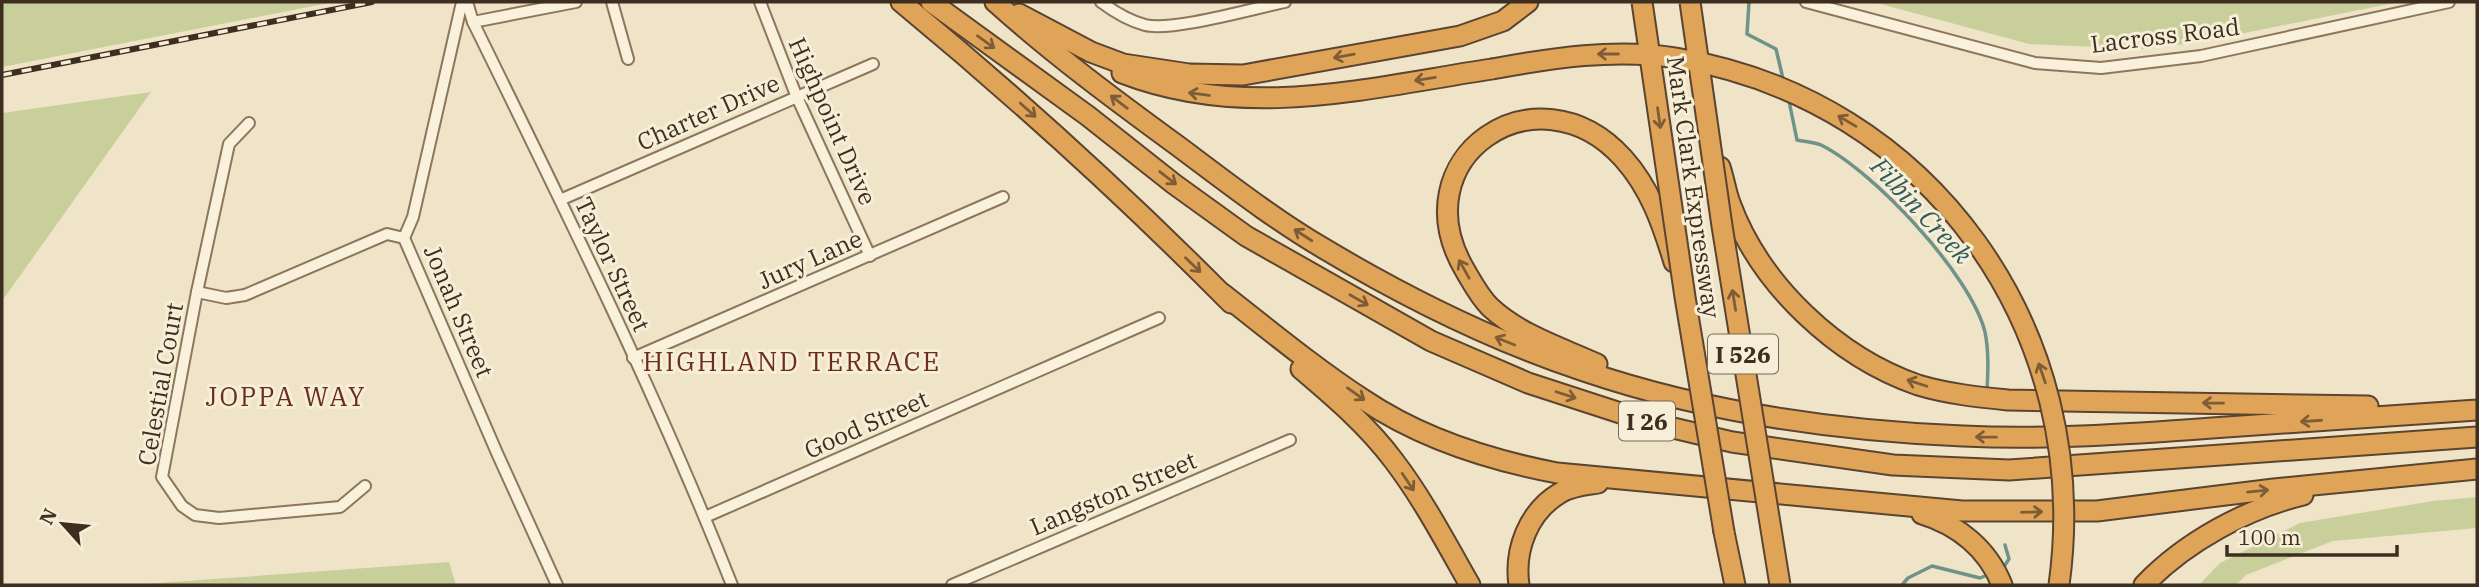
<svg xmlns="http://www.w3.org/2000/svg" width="2479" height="587" viewBox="0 0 2479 587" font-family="'IBM Plex Serif',serif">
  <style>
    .green { fill: #c9cf9b }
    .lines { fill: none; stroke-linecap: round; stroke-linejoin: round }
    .stream { stroke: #6f938a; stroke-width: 3.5 }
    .street-casing { stroke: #8d765c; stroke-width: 14 }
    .highway-casing { stroke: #5b4430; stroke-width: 23 }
    .street { stroke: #faf1dc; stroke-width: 10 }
    .highway { stroke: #e0a458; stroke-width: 19 }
    .rail-casing { stroke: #3d2e20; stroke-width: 6 }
    .rail { stroke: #f7eed8; stroke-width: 3.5; stroke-dasharray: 10; stroke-linecap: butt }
    .highway-bridge-casing { stroke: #5b4430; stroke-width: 23; stroke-linecap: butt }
    .highway-bridge { stroke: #e0a458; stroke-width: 19 }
    .oneway { stroke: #7e5d36 }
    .labels { text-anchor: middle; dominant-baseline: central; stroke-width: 6; stroke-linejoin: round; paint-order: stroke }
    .shield { fill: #f7eed8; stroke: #756857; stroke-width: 2 }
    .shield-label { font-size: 23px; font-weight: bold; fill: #3d2e20 }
    .street-label { font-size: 24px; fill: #3d2e20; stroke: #f7eed8 }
    .water-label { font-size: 26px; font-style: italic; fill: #2f5d5a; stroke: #f7eed8 }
    .neighbourhood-label { font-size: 26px; letter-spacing: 2px; fill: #6b2e1e; stroke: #f7eed8 }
  </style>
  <rect width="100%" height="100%" fill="#f0e4c8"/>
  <g class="green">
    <path d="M 2,2 L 334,2 L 2,67 Z"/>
    <path d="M 1873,2 L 2399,2 L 2200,42 L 2145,49 L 2029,44 Z"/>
    <path d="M 151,92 L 2,301 L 2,113 Z"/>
    <path d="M 2477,497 L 2477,528 L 2333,541 L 2246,575 L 2236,585 L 2199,585 L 2220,563 L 2300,523 L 2433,501 Z"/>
    <path d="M 449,562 L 456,585 L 130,585 Z"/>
  </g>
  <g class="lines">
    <g class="stream">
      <path d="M 1749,2 L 1747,34 L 1776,49 L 1784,83"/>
      <path d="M 1789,101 L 1797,140 C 1806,142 1816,142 1823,146 C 1875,173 1971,275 1985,332 C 1989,352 1988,371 1987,391"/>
      <path d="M 2003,568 L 2009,559 L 2005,545"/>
      <path d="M 1902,585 L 1908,578 L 1932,566 L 1980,578 L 1990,574"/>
    </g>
    <g class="street-casing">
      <g id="street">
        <path d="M 462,2 L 413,217 L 404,238 L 497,453 L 557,585"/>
        <path d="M 467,2 L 473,22 C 564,207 656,393 732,585"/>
        <path d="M 612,2 L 628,59"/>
        <path d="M 760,2 L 796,95 L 870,256"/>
        <path d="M 1101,2 C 1113,11 1130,21 1145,25 C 1171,32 1255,8 1285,2"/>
        <path d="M 1806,2 L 2035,63 L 2101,68 L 2201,56 L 2449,2"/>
        <path d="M 473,22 L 576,2"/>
        <path d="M 249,123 L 229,144 L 197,292 L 162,477 L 182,506 L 195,515 L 219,518 L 340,507 L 365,486"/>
        <path d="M 560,200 L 873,64"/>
        <path d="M 197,292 L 226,298 L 245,295 L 387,234 L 404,238"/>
        <path d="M 633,358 L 1003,197"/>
        <path d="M 705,517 L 1159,318"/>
        <path d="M 952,585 L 1290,440"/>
      </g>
    </g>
    <g class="highway-casing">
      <g id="highway">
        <path d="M 901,2 C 1016,97 1126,197 1231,303"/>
        <path d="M 931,2 L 1088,116 L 1174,184 L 1246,236 L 1431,341 L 1528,383 L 1648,422 L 1732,442 L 1893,465 L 2009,470 L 2477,437"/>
        <path d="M 995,2 C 1053,54 1115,100 1178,146 C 1225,181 1272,218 1323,248 C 1405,297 1493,341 1584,371 C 1705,412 1836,431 1963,436 C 2047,440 2130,434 2212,428 C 2301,422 2389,416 2477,410"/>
        <path d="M 1019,14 L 1091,52 L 1123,64 L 1189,74 L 1243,75 L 1460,36 L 1503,21 L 1528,2"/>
        <path d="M 1122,73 C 1246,121 1366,88 1492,69"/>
        <path d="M 1720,167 C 1724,179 1726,192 1730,203 C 1760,285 1837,357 1918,385 C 1948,394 1978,397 2008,400 L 2368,406"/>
        <path d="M 1223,294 C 1269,330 1315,368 1364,400 C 1422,439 1489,460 1557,473 L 1962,511 L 2097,511 L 2274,489 L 2477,469"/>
        <path d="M 1597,364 C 1560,347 1520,335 1490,307 C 1480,297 1473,284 1466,272 C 1397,158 1537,63 1623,158 C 1650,188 1662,223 1674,262"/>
        <path d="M 1301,369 C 1334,397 1368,426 1394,461 C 1423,499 1446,543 1470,585"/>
        <path d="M 1922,514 C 1958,525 1988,549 2002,585"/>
        <path d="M 1724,532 L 1735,585"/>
        <path d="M 1519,585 C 1514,550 1528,512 1560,493 C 1571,486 1585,485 1598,483"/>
        <path d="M 2144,585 C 2185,542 2246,509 2303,495"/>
      </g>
    </g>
    <use href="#street" class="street"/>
    <use href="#highway" class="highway"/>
    <g class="rail-casing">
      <path id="rail" d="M 2,75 L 372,2"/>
    </g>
    <use href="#rail" class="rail"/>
    <g class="highway-bridge-casing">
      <g id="highway-bridge">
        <path d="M 1642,2 L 1685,297 L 1724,532"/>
        <path d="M 1690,2 L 1722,226 L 1780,585"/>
        <path d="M 1492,69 C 1552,58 1615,48 1676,58 C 1931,100 2094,332 2059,585"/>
      </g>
    </g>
    <use href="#highway-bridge" class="highway-bridge"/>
  </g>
  <defs><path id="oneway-shaft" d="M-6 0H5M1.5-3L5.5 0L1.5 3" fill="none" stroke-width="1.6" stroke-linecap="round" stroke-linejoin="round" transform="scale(1.75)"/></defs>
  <g class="oneway">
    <use href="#oneway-shaft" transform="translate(986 42) rotate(36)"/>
    <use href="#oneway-shaft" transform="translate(1608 54) rotate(180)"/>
    <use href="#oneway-shaft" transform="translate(1344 56) rotate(170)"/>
    <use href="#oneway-shaft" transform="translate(1425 79) rotate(171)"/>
    <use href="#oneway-shaft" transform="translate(1199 94) rotate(-172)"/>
    <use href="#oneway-shaft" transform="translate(1119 102) rotate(-143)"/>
    <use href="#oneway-shaft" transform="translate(1028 110) rotate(42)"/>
    <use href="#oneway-shaft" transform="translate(1659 118) rotate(82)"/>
    <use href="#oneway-shaft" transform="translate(1847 121) rotate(-149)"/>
    <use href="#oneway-shaft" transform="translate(1168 178) rotate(38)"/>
    <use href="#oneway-shaft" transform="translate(1303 235) rotate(-147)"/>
    <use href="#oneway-shaft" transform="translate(1193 265) rotate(44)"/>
    <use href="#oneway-shaft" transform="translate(1464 269) rotate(-119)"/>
    <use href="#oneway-shaft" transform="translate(1359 300) rotate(30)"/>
    <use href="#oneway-shaft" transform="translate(1734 300) rotate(-99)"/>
    <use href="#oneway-shaft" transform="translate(1505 341) rotate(-158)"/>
    <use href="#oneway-shaft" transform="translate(2042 373) rotate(-109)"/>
    <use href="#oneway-shaft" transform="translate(1917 383) rotate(-162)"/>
    <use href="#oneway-shaft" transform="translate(1356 394) rotate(35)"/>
    <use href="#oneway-shaft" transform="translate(1566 395) rotate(18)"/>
    <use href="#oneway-shaft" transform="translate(2213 403) rotate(-179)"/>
    <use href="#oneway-shaft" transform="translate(2311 421) rotate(176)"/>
    <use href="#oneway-shaft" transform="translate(1986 437) rotate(-179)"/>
    <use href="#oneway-shaft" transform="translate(1408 482) rotate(56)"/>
    <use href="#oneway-shaft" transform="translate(2258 491) rotate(-6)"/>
    <use href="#oneway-shaft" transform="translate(2032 512) rotate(-2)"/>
  </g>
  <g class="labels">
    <g class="shield">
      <rect x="1708" y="334.5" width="70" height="39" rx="5"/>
      <rect x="1619" y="401.5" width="56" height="39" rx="5"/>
    </g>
    <g class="shield-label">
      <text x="1743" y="354">I 526</text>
      <text x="1647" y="421">I 26</text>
    </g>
    <g class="street-label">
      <text transform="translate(2165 35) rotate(-7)">Lacross Road</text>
      <text transform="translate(708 112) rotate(-24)">Charter Drive</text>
      <text transform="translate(833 121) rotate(66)">Highpoint Drive</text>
      <text transform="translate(1694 187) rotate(82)">Mark Clark Expressway</text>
      <text transform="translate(810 259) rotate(-24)">Jury Lane</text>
      <text transform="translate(613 264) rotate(65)">Taylor Street</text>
      <text transform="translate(459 311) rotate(67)">Jonah Street</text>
      <text transform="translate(160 384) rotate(-80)">Celestial Court</text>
      <text transform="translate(866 424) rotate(-24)">Good Street</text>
      <text transform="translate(1113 493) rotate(-23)">Langston Street</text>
    </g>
    <g class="water-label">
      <text transform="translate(1922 210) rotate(47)">Filbin Creek</text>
    </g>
    <g class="neighbourhood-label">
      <text x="792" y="361">HIGHLAND TERRACE</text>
      <text x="286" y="396">JOPPA WAY</text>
    </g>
  </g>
  <rect width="2479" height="587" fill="none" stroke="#3d2e20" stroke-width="7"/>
  <g transform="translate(63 524) rotate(297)" stroke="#f7eed8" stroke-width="5" paint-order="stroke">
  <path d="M0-5L12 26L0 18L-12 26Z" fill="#3d2e20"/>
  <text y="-10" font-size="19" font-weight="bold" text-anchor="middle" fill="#3d2e20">N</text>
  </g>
  <path d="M2227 545v10h170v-10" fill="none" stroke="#3d2e20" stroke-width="3.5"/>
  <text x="2238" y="545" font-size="21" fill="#3d2e20" stroke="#f7eed8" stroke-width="5" paint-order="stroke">100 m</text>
</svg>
